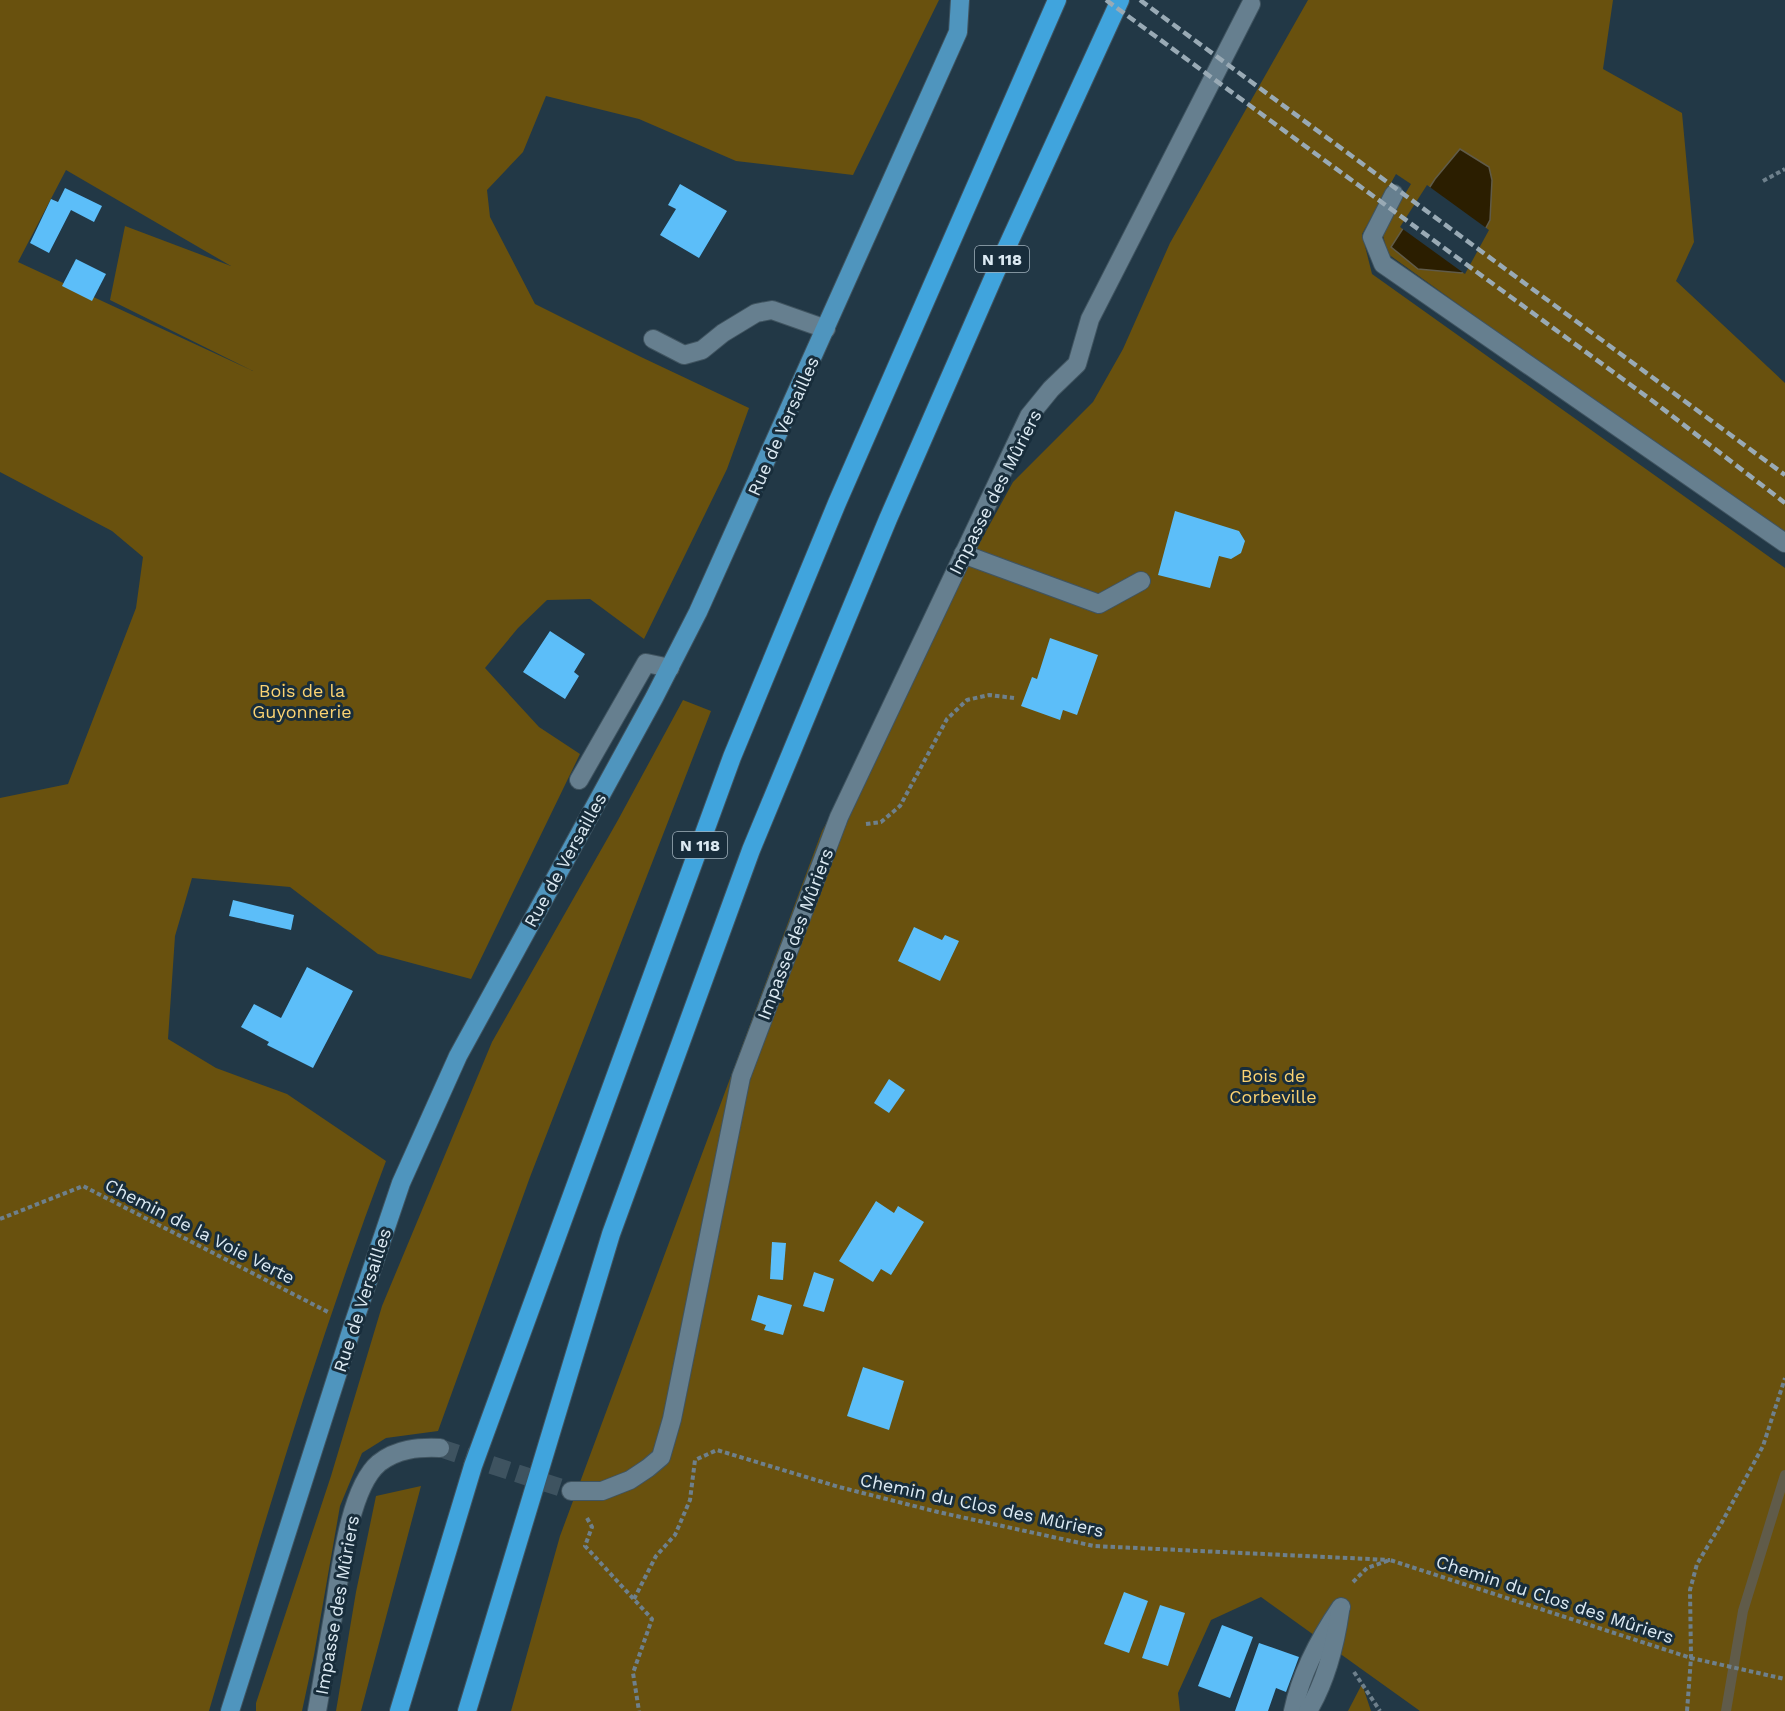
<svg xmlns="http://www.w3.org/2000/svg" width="1785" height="1711" viewBox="0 0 1785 1711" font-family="'Work Sans',sans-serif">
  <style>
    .green { fill: #69510e; fill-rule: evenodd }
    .water { fill: #2b1e00; stroke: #605b49; stroke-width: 1.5 }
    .pier { fill: #223846 }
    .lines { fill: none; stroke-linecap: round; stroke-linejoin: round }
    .stream { stroke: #605b49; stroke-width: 10 }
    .building { fill: #5cbef9 }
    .minor-tunnel { stroke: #3e5360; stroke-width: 18; stroke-dasharray: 18 9; stroke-linecap: butt }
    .minor-casing { stroke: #405460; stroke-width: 20 }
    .major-casing { stroke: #405460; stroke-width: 20 }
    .highway-casing { stroke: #405460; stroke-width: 20 }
    .path { stroke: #6e808c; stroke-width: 4; stroke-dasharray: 4.5 3; stroke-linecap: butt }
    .minor { stroke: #667f8f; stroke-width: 18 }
    .major { stroke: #4f95be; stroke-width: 18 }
    .highway { stroke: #40a4dd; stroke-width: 18 }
    .rail { stroke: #99aab5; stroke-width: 4.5; stroke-dasharray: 9 4.5; stroke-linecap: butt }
    .labels { text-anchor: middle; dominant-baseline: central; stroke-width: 6; stroke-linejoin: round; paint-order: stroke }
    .shield { fill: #182d3b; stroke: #a1b1bc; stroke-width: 1.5 }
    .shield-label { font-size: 16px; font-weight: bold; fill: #dceaf3 }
    .street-label { font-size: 18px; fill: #dceaf3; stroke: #182d3b }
    .park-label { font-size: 18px; fill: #fbd372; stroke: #182d3b }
  </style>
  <rect width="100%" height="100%" fill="#223846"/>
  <g class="green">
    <path d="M 0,0 L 939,0 L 853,175 L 736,161 L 639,119 L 546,96 L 523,152 L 487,190 L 490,217 L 535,304 L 641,357 L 749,408 L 727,469 L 644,639 L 590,599 L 547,600 L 518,628 L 485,668 L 539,727 L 580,754 L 471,979 L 378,954 L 290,887 L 192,878 L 175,936 L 168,1039 L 216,1068 L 287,1094 L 386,1161 C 318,1341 263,1526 209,1711 L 0,1711 L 0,798 L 68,784 L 136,608 L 143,557 L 112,531 L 0,472 ZM 66,170 L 231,266 L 125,226 L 110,300 L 253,371 L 18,262 Z"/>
    <path d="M 1308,0 L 1613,0 L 1603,69 L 1682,113 L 1694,242 L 1676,281 L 1785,383 L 1785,538 L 1388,254 L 1382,232 L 1411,184 L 1396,174 L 1362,234 L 1372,274 L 1785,568 L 1785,1711 L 1420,1711 L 1261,1597 L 1211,1620 L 1178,1693 L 1180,1711 L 511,1711 L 560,1536 L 822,831 L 1013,482 L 1093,402 L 1123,349 L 1170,243 Z"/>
    <path d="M 683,700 L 711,711 L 530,1177 L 438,1431 L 386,1438 L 362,1453 L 340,1506 L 314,1655 L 302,1711 L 256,1711 L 256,1703 L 331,1476 L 382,1306 L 492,1042 L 618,820 Z"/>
    <path d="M 421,1486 L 361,1711 L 336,1711 L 356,1592 L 376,1496 Z"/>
    <path d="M 1362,1684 L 1371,1711 L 1348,1711 Z"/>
  </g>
  <path class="water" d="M 1460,149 L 1489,167 L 1492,180 L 1490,220 L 1462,273 L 1418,269 L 1391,247 L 1435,179 Z"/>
  <path class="pier" d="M 1427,185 L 1489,230 L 1465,274 L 1400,227 Z"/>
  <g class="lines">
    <path class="stream" d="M 1726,1711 L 1743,1611 L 1785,1475"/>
  </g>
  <g class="building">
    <path d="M 680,184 L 727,211 L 699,258 L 660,235 L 676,209 L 668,205 Z"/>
    <path d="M 65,188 L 102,206 L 94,222 L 71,210 L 49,253 L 30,243 L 51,199 L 58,202 Z"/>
    <path d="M 76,259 L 106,274 L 92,301 L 62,286 Z"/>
    <path d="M 1175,511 L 1239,531 L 1245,541 L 1241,553 L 1231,559 L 1219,556 L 1210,588 L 1158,575 Z"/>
    <path d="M 550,631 L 585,654 L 574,672 L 579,676 L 565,699 L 523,672 Z"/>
    <path d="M 1050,638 L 1098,655 L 1077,715 L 1063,710 L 1060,720 L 1021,706 L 1032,677 L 1037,679 Z"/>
    <path d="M 233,900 L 294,915 L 291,930 L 229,916 Z"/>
    <path d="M 914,927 L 942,940 L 945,935 L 959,941 L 940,981 L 898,961 Z"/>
    <path d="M 307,967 L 353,991 L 313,1068 L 267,1045 L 269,1042 L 241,1027 L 254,1004 L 281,1018 Z"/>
    <path d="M 889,1079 L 905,1090 L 889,1113 L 874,1103 Z"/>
    <path d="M 876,1201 L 894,1213 L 898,1206 L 924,1222 L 891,1275 L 881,1269 L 873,1282 L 839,1261 Z"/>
    <path d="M 772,1242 L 786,1243 L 783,1280 L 770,1279 Z"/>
    <path d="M 814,1272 L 834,1279 L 824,1312 L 803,1306 Z"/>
    <path d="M 758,1295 L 792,1305 L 783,1335 L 764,1330 L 766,1325 L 751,1320 Z"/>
    <path d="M 863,1367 L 904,1381 L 889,1430 L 847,1416 Z"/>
    <path d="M 1124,1592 L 1148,1601 L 1129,1653 L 1104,1644 Z"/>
    <path d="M 1160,1605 L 1185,1613 L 1168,1666 L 1142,1658 Z"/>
    <path d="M 1222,1625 L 1253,1637 L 1230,1698 L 1198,1686 Z"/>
    <path d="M 1259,1643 L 1299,1657 L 1286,1692 L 1276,1688 L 1268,1711 L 1235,1711 Z"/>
  </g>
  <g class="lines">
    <path class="minor-tunnel" d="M 440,1448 L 571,1491"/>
    <g class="minor-casing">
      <g id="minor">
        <path d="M 1394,194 L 1372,237 L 1383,264 L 1785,543"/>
        <path d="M 653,339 L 684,355 L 702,350 L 723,333 L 756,313 L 772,310 L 826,329"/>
        <path d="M 963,554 L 1099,604 L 1141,581"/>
        <path d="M 579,780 L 646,663 L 670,668"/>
        <path d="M 571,1491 L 602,1491 L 630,1480 L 648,1468 L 661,1457 L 672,1419 L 741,1077 L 839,817 L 1029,416 L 1051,389 L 1077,364 L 1090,319 L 1251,4"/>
        <path d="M 317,1711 C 323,1678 328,1644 334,1611 C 340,1573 349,1488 379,1463 C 397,1449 418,1447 440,1448"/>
        <path d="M 1293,1711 C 1301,1673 1319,1639 1341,1607"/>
        <path d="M 1308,1711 C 1326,1681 1335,1646 1340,1611"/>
      </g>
    </g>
    <g class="major-casing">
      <path id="major" d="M 230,1711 L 353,1325 L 401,1183 L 458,1056 L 654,698 L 698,612 L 958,32 L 960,0"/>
    </g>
    <g class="highway-casing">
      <g id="highway">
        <path d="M 399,1711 L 473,1466 L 732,757 L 837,503 L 1057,0"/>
        <path d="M 467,1711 L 611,1234 L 751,850 L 888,519 L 1001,260 L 1120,0"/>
      </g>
    </g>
    <g class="path">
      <path d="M 1763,181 L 1785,169"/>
      <path d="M 866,824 L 881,822 L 900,806 L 947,719 L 967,700 L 989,695 L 1014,698"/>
      <path d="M 0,1219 L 83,1186 L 328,1312"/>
      <path d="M 587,1518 L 592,1527 L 585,1546 L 652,1619 L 633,1673 L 639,1711"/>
      <path d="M 1353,1582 L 1367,1568 L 1390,1560 L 1691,1658 L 1785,1679"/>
      <path d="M 634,1599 L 656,1556 L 675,1535 L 690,1500 L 695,1460 L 717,1450 L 839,1487 L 938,1512 L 1094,1546 L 1390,1560"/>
      <path d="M 1354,1672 L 1380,1711"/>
      <path d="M 1687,1711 L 1691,1658 L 1690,1590 L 1697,1564 L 1721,1524 L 1763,1446 L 1785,1378"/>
    </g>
    <use href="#minor" class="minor"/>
    <use href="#major" class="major"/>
    <use href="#highway" class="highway"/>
    <g class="rail">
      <path d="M 1106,0 L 1654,402 L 1785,503"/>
      <path d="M 1140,0 L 1785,475"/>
    </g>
  </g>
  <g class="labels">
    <g class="shield">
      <rect x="975" y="246" width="54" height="26" rx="4.5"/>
      <rect x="673" y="832" width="54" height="26" rx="4.5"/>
    </g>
    <g class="shield-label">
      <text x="1002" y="259">N 118</text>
      <text x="700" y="845">N 118</text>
    </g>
    <g class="street-label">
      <text transform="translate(783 426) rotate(-66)">Rue de Versailles</text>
      <text transform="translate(995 492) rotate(-63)">Impasse des Mûriers</text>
      <text transform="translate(565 860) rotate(-61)">Rue de Versailles</text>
      <text transform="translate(795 934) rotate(-69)">Impasse des Mûriers</text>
      <text transform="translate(200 1231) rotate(27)">Chemin de la Voie Verte</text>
      <text transform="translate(362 1300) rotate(-72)">Rue de Versailles</text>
      <text transform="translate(982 1505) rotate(12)">Chemin du Clos des Mûriers</text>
      <text transform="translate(1555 1599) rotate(18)">Chemin du Clos des Mûriers</text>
      <text transform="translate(337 1605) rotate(-80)">Impasse des Mûriers</text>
    </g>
    <g class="park-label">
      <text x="302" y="690">Bois de la<tspan x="302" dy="21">Guyonnerie</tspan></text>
      <text x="1273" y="1075">Bois de<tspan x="1273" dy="21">Corbeville</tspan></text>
    </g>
  </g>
</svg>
